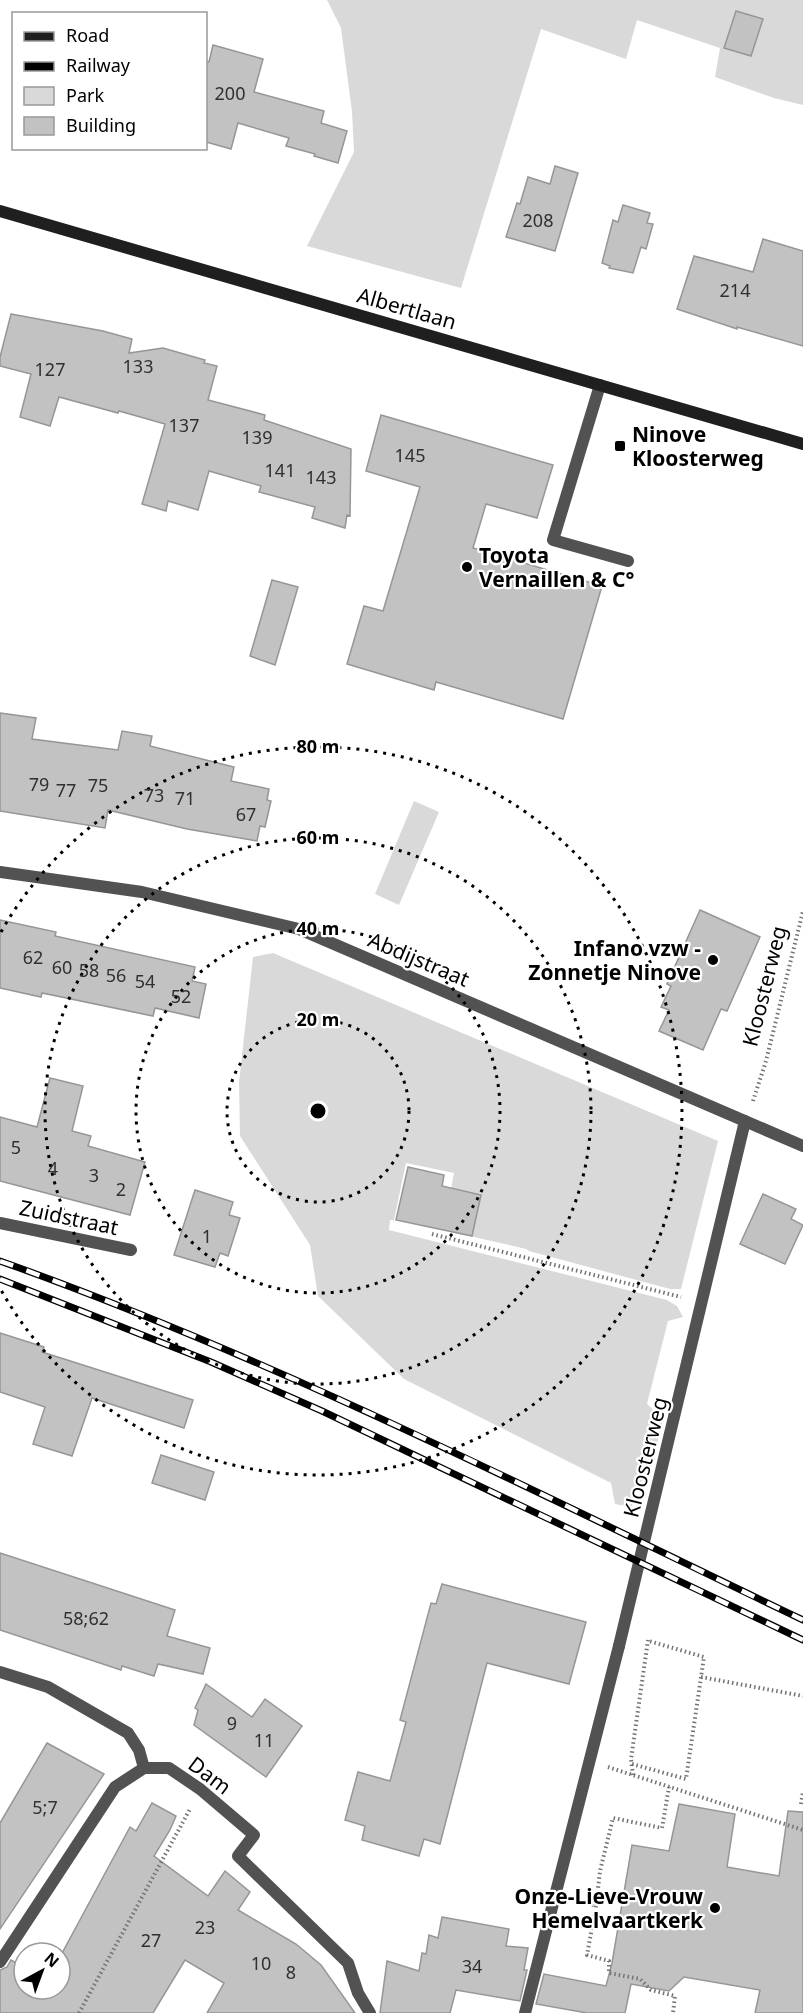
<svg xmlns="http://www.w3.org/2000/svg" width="803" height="2013" viewBox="0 0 803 2013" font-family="'Noto Sans',sans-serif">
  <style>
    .green { fill: #d9d9d9 }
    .building { fill: #c2c2c2; stroke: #969696; stroke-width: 1.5 }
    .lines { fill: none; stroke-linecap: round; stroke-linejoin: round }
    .path { stroke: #747474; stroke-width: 4; stroke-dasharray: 1.5 3; stroke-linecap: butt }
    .service { stroke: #525252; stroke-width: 12 }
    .pedestrian { stroke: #525252; stroke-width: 12 }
    .minor { stroke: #525252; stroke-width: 12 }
    .secondary { stroke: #1f1f1f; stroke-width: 12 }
    .rail-casing { stroke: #000; stroke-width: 7 }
    .rail { stroke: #fff; stroke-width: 4.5; stroke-dasharray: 14; stroke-linecap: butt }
    .ring { fill: none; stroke: #000; stroke-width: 3; stroke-dasharray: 3 6 }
    .poi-dot { fill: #000; stroke: #fff; stroke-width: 2 }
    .labels { text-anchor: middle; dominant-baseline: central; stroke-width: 4.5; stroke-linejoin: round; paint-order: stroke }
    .number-label { font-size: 18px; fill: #303030 }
    .street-label { font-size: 21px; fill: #000; stroke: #fff }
    .poi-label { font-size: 21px; font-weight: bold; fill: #000; stroke: #fff; text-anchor: start }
    .centre { fill: #000; stroke: #fff; stroke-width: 3 }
    .ring-label { font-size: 18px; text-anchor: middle; font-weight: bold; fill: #000; stroke: #fff; stroke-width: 4.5; stroke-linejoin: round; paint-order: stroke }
  </style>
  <rect width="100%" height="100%" fill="#fff"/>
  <g class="green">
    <path d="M 327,0 L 803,0 L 803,105 L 774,98 L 715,77 L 720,48 L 637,20 L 626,59 L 541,29 L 461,288 L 307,246 L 354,152 L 352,112 L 341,28 Z"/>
    <path d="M 414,801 L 439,812 L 399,905 L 375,894 Z"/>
    <path d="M 273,953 L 718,1141 L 681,1289 L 670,1289 L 529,1251 L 526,1249 L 426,1226 L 451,1189 L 454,1173 L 406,1163 L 394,1220 L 390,1220 L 389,1230 L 667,1300 L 677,1306 L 683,1317 L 668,1321 L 647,1404 L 663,1419 L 651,1469 L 636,1488 L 632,1507 L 615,1504 L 611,1483 L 404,1379 L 318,1296 L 310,1245 L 240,1136 L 239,1082 L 253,957 Z"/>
  </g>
  <g class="building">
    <path d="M 736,11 L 763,19 L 751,56 L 724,48 Z"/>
    <path d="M 213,45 L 263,59 L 254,92 L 324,111 L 321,123 L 347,131 L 338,163 L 314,156 L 315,154 L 286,146 L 289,138 L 238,123 L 231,149 L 206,142 L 206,62 L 209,62 Z"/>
    <path d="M 555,166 L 578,173 L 555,251 L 506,237 L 517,203 L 520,204 L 528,177 L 550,184 Z"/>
    <path d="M 623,205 L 650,213 L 647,223 L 653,224 L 646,249 L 641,247 L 633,273 L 609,268 L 610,266 L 602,263 L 613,220 L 618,222 Z"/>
    <path d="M 763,239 L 803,251 L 803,346 L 737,327 L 737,329 L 677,309 L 694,256 L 753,272 Z"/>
    <path d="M 11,314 L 103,331 L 132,339 L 129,353 L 163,348 L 205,360 L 204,363 L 217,366 L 208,400 L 265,415 L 264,420 L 351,449 L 350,516 L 347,515 L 345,528 L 312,518 L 315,507 L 259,492 L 261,486 L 209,471 L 198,510 L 168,501 L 166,511 L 142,504 L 165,424 L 119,411 L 118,413 L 59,397 L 50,426 L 20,417 L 31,374 L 0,366 L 0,357 Z"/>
    <path d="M 381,415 L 553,465 L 537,518 L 486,504 L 473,548 L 602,586 L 563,719 L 436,682 L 434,690 L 347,664 L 364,606 L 383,611 L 420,487 L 366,471 Z"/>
    <path d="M 272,580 L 298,587 L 275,665 L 250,656 Z"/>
    <path d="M 0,713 L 36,718 L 32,739 L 118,750 L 122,731 L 152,736 L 150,746 L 234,767 L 231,781 L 269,789 L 267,800 L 271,801 L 265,827 L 260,826 L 257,841 L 187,829 L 108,810 L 105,828 L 0,811 Z"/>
    <path d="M 700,910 L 760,937 L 727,1011 L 721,1009 L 703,1050 L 659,1031 L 669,1010 L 661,1007 L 671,986 L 667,984 Z"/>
    <path d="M 0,920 L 56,932 L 55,936 L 195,967 L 192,981 L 206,984 L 199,1018 L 155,1008 L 153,1016 L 42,993 L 41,997 L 0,988 Z"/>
    <path d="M 50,1078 L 83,1086 L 72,1131 L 91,1136 L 88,1146 L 145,1162 L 130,1215 L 0,1181 L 0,1117 L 37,1127 Z"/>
    <path d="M 408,1167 L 444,1175 L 442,1186 L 481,1195 L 472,1236 L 396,1220 Z"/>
    <path d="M 195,1190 L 233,1202 L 229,1215 L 240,1218 L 228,1256 L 220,1253 L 215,1267 L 174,1255 Z"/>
    <path d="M 763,1194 L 796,1209 L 791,1219 L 803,1225 L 785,1264 L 740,1244 Z"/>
    <path d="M 0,1333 L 44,1347 L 42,1352 L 193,1400 L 184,1428 L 92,1398 L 72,1456 L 33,1444 L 45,1407 L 0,1392 Z"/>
    <path d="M 161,1455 L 214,1472 L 205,1500 L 152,1483 Z"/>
    <path d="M 0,1553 L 175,1610 L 167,1636 L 210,1648 L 203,1674 L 158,1664 L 154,1676 L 122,1666 L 121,1670 L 0,1630 Z"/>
    <path d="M 442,1584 L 586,1622 L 569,1684 L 487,1663 L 440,1844 L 424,1839 L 419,1856 L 362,1840 L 365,1826 L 345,1820 L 358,1772 L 390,1781 L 406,1722 L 400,1720 L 431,1603 L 436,1604 Z"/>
    <path d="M 206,1684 L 252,1717 L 265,1699 L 302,1726 L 266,1777 L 194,1725 L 198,1710 L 195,1708 Z"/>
    <path d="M 47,1743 L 104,1774 L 0,1929 L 0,1823 Z"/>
    <path d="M 152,1803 L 176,1816 L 170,1830 L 154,1856 L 208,1896 L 225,1871 L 250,1892 L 238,1910 L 296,1944 L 321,1965 L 355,2013 L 207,2013 L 224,1983 L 185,1960 L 153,2013 L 0,2013 L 0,1970 L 7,1967 L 11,1960 L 24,1967 L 24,1989 L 60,1989 L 60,1957 L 130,1827 L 136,1831 Z"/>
    <path d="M 679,1804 L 735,1814 L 727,1867 L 779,1876 L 788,1811 L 803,1812 L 803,2013 L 755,2013 L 760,1990 L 684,1977 L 669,1991 L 631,1984 L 625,2013 L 587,2013 L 536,2004 L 544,1974 L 606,1986 L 612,1963 L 632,1845 L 669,1851 Z"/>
    <path d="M 442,1917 L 509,1929 L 506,1946 L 528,1948 L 524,1970 L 527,1970 L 520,2001 L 456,1990 L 450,2013 L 380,2013 L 387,1961 L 419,1971 L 422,1953 L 426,1954 L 429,1935 L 438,1938 Z"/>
  </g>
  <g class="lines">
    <g class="path">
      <path d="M 753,1101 L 766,1061 L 803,911"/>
      <path d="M 432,1234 L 681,1297"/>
      <path d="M 701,1677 L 803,1696"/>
      <path d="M 632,1764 L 686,1779 L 704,1657 L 649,1641"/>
      <path d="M 608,1767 L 803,1830"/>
      <path d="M 633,1775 L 631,1759 L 648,1640"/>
      <path d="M 801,1804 L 803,1792"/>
      <path d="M 575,1899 L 596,1906 L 600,1871 L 613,1818 L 662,1828 L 669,1787"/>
      <path d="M 596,1906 L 587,1955 L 609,1961 L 609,1973 L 640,1979 L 651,1990 L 675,1996 L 673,2013"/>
      <path d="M 79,2013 L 190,1809"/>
    </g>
    <path class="service" d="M 600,385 L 553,540 L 628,561"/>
    <path class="pedestrian" d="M 525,2013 L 619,1646"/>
    <g class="minor">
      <path d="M 0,872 L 142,892 L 299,929 L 803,1146"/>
      <path d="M 0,1223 L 131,1250"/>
      <path d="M 619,1646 L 745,1121"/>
      <path d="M 0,1672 L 48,1687 L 128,1733 L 139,1750 L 144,1768"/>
      <path d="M 0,1962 L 115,1787 L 144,1768 L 169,1768 L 200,1789 L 254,1835 L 238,1856 L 348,1963 L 358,1993 L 370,2013"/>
    </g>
    <path class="secondary" d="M 0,211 L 803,444"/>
    <g class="rail-casing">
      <g id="rail">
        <path d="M 0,1261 C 276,1359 539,1494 803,1620"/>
        <path d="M 0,1279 L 211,1362 L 322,1411 L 803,1640"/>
      </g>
    </g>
    <use href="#rail" class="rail"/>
  </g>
  <g class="ring">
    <circle cx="318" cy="1111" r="91"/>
    <circle cx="318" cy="1111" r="182"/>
    <circle cx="318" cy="1111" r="273"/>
    <path d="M1 932A364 364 0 1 1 1 1290"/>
  </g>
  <g class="poi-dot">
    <rect x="614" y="440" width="12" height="12" rx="3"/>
    <circle cx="467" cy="567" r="6"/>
    <circle cx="713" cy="960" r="6"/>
    <circle cx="715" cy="1908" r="6"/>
  </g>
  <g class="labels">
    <g class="number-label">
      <text x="230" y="93">200</text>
      <text x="538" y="220">208</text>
      <text x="735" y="290">214</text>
      <text x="138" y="366">133</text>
      <text x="50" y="369">127</text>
      <text x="184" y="425">137</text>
      <text x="257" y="437">139</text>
      <text x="410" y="455">145</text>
      <text x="280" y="470">141</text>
      <text x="321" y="477">143</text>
      <text x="39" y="784">79</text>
      <text x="98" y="785">75</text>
      <text x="66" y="790">77</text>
      <text x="154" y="795">73</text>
      <text x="185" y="798">71</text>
      <text x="246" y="814">67</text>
      <text x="33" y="957">62</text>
      <text x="62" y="967">60</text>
      <text x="89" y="970">58</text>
      <text x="116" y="975">56</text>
      <text x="145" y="981">54</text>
      <text x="181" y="996">52</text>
      <text x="16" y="1147">5</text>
      <text x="53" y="1168">4</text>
      <text x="94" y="1175">3</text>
      <text x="121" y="1189">2</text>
      <text x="207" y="1236">1</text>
      <text x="86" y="1618">58;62</text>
      <text x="232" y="1723">9</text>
      <text x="264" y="1740">11</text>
      <text x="45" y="1807">5;7</text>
      <text x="205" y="1927">23</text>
      <text x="151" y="1940">27</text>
      <text x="261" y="1963">10</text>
      <text x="472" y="1966">34</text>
      <text x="291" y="1972">8</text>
    </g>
    <g class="street-label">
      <text transform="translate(407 308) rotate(16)">Albertlaan</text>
      <text transform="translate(419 959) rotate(23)">Abdijstraat</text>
      <text transform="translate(764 986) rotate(-76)">Kloosterweg</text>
      <text transform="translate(69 1217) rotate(12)">Zuidstraat</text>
      <text transform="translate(645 1457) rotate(-76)">Kloosterweg</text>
      <text transform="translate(210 1775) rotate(37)">Dam</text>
    </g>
    <g class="poi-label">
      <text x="632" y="434">Ninove<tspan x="632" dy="24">Kloosterweg</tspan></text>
      <text x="479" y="555">Toyota<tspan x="479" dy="24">Vernaillen &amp; C°</tspan></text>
      <text x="701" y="948" text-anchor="end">Infano vzw -<tspan x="701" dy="24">Zonnetje Ninove</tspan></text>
      <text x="703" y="1896" text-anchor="end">Onze-Lieve-Vrouw<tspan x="703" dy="24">Hemelvaartkerk</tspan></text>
    </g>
  </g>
  <circle cx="318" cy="1111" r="9" class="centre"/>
  <g class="ring-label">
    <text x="318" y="753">80 m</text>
    <text x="318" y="844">60 m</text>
    <text x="318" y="935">40 m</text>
    <text x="318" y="1026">20 m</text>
  </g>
  <rect x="12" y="12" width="195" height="138" fill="#ffffff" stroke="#999999" stroke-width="1.5"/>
  <rect x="24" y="32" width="30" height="9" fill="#1f1f1f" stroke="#999999" stroke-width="1.5"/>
  <text x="66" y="42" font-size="18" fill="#000000">Road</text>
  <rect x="24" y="62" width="30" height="9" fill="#000000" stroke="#999999" stroke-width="1.5"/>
  <text x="66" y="72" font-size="18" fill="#000000">Railway</text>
  <rect x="24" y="87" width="30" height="18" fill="#d9d9d9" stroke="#999999" stroke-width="1.5"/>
  <text x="66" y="102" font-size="18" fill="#000000">Park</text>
  <rect x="24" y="117" width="30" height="18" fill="#c2c2c2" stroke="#999999" stroke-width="1.5"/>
  <text x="66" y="132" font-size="18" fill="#000000">Building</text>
  <g transform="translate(42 1971) rotate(41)"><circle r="28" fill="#ffffff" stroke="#999999" stroke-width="1.5"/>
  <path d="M0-4.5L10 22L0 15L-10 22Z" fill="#000000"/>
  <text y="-9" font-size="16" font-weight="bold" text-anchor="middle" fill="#000000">N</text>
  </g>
</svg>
